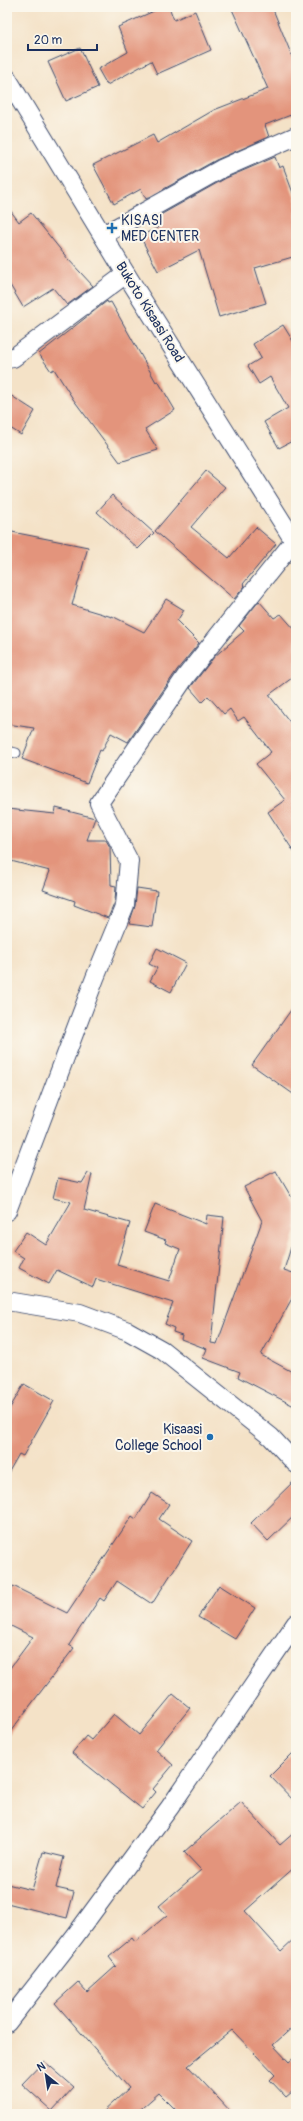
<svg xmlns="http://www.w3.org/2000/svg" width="303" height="2121" viewBox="0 0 303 2121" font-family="Pangolin,sans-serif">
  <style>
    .building { fill: #e3947c }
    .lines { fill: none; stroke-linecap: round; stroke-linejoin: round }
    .lane-casing { stroke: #3c4a6e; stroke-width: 11 }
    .street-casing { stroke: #3c4a6e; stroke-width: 20 }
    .lane { stroke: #fff; stroke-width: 9 }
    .street { stroke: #fff; stroke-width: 18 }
    .poi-dot { fill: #1f6fb2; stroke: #fbf7ec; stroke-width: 1.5 }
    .labels { text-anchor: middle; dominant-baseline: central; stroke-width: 4; stroke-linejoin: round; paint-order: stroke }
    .poi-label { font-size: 14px; fill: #1b2f5e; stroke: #fbf7ec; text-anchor: start }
    .street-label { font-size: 14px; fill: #1b2f5e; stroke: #fbf7ec }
  </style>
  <rect width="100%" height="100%" fill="#fbf7ec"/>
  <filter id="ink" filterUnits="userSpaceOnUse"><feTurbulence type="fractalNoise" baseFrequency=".025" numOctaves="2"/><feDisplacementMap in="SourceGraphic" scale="8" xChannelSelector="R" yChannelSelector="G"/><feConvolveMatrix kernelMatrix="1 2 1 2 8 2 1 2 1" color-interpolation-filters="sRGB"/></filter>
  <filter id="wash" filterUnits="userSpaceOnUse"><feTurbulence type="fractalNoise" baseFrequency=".012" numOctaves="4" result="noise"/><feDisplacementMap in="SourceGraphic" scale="16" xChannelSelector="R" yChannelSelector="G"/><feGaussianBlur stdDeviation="0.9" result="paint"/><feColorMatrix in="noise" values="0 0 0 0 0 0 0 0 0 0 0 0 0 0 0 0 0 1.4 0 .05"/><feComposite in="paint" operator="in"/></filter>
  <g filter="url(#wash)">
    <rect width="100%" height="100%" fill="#f4e2c7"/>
    <g id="blocks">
      <g class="building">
        <path d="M 163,7 L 169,7 L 174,20 L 195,11 L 211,50 L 157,74 L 151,61 L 107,85 L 98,69 L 128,52 L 118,27 Z"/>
        <path d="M 231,7 L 272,7 L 296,66 L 296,113 L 265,125 L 269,137 L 216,160 L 146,199 L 141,189 L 114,204 L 93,165 L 153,135 L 157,143 L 214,110 L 268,89 Z"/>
        <path d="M 80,48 L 98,87 L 66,101 L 48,62 Z"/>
        <path d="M 275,157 L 279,168 L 283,166 L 296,201 L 296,256 L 255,268 L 266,303 L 219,317 L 199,250 L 158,271 L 140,236 L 160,227 L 155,218 L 226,178 Z"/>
        <path d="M 7,206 L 19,222 L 31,213 L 68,259 L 93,286 L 67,305 L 53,288 L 23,307 L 7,280 Z"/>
        <path d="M 107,301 L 108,303 L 111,302 L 156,382 L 158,381 L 175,410 L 145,429 L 158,450 L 120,462 L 73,399 L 54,369 L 51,371 L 39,354 Z"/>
        <path d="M 283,325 L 296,346 L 296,439 L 279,448 L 264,422 L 288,408 L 270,377 L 259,384 L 248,366 L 261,358 L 253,344 Z"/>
        <path d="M 7,393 L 35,411 L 21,435 L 7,426 Z"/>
        <path d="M 206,471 L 225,487 L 191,527 L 229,558 L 256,527 L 276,544 L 243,584 L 245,586 L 234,599 L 155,531 Z"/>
        <path d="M 112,495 L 154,533 L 138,549 L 97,512 Z"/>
        <path d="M 7,531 L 88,547 L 72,605 L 112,617 L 112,616 L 144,632 L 166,599 L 184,610 L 177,621 L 199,643 L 177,670 L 128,742 L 111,733 L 102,751 L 100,750 L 87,783 L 22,759 L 34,728 L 7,724 Z"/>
        <path d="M 259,601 L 274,618 L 281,614 L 296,631 L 296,675 L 269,695 L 296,730 L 296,855 L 268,812 L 285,800 L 256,764 L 271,752 L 244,717 L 238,721 L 230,709 L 224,714 L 208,696 L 202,702 L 190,688 L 214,657 L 244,631 L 239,626 Z"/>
        <path d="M 56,808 L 95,818 L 87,840 L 106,840 L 110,847 L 111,885 L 116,886 L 115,902 L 108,918 L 74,905 L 75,901 L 43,890 L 50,871 L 7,860 L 7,809 L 55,814 Z"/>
        <path d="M 137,888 L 157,891 L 152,927 L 129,924 L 135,906 Z"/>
        <path d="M 157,948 L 186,963 L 171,992 L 150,981 L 157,968 L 149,964 Z"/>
        <path d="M 296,1003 L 296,1096 L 252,1065 Z"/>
        <path d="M 276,1171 L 296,1205 L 296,1231 L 284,1270 L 296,1274 L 296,1291 L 261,1355 L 296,1374 L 296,1407 L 238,1377 L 240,1372 L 203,1358 L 207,1349 L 181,1339 L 182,1335 L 173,1332 L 174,1328 L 165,1324 L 173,1303 L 96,1279 L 93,1287 L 57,1270 L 49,1284 L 19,1268 L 24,1258 L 13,1251 L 26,1232 L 46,1245 L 71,1202 L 53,1198 L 58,1178 L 82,1183 L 88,1173 L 92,1174 L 84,1210 L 130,1223 L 117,1265 L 169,1281 L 180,1249 L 165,1243 L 166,1240 L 144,1232 L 155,1204 L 206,1224 L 207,1215 L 224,1217 L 211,1343 L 217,1344 L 262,1221 L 244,1187 Z"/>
        <path d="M 24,1384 L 54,1401 L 23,1456 L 19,1454 L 7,1475 L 7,1413 Z"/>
        <path d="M 296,1479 L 296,1514 L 268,1541 L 251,1523 Z"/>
        <path d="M 152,1493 L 169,1504 L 159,1519 L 192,1541 L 152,1604 L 117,1581 L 104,1601 L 100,1598 L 69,1645 L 74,1648 L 7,1736 L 7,1672 L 33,1637 L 7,1624 L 7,1599 L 13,1586 L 67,1613 L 132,1516 L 136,1519 Z"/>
        <path d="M 219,1585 L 255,1608 L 235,1639 L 198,1617 Z"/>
        <path d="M 173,1694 L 190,1708 L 156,1750 L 173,1765 L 153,1789 L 156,1792 L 142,1809 L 72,1753 L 86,1736 L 91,1740 L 114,1714 L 139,1735 Z"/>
        <path d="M 296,1750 L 296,1803 L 270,1776 Z"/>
        <path d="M 241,1802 L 280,1845 L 296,1831 L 296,1866 L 245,1911 L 281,1951 L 296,1937 L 296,2024 L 273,2045 L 289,2062 L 296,2056 L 296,2097 L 292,2092 L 286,2097 L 270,2080 L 275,2075 L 232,2030 L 188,2066 L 233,2114 L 180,2114 L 159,2093 L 135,2114 L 101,2114 L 129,2088 L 55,2003 L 78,1982 L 87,1992 L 116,1966 L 109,1957 L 132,1938 L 135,1942 L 167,1915 L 159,1906 L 201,1870 L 184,1852 Z"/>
        <path d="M 43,1852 L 64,1857 L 56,1888 L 74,1892 L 67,1918 L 7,1903 L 7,1884 L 32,1890 Z"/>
        <path d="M 44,2061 L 74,2087 L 52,2111 L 22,2084 Z"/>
      </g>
    </g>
  </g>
  <g filter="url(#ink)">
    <use href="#blocks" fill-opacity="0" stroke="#3c4a6e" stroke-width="1"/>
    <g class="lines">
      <g class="lane-casing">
        <path id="lane" d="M 7,751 L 16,753"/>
      </g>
      <g class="street-casing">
        <g id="street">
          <path d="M 7,78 L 126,274 L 296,544"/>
          <path d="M 103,235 L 221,169 L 296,136"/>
          <path d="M 7,359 L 13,358 L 126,274"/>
          <path d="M 7,1211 L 95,978 L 125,905 L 129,861 L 99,803 L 186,676 L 294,541"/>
          <path d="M 7,1301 L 80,1313 L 128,1331 L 162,1350 L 271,1437 L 296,1464"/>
          <path d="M 7,2023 L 75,1936 L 170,1807 L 296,1623"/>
        </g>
      </g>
      <use href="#lane" class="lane"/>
      <use href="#street" class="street"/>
    </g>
  </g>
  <g class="poi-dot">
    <path d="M110 222h4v4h4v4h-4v4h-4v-4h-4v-4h4z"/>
    <circle cx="210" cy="1437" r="4"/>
  </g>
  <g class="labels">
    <g class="poi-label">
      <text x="121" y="220">KISASI<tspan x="121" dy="16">MED CENTER</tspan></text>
      <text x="202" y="1429" text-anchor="end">Kisaasi<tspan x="202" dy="16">College School</tspan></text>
    </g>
    <g class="street-label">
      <text transform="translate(150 312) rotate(58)">Bukoto Kisaasi Road</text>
    </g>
  </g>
  <rect width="303" height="2121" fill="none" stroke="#fbf7ec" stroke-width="24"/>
  <g transform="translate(46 2075) rotate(330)" stroke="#fbf7ec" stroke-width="3" paint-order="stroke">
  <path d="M0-3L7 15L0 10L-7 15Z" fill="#1b2f5e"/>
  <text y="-6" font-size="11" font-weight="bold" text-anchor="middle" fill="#1b2f5e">N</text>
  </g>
  <path d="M28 44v6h69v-6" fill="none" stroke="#1b2f5e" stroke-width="2"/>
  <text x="34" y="44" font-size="12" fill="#1b2f5e" stroke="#fbf7ec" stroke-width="3" paint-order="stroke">20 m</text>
</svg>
